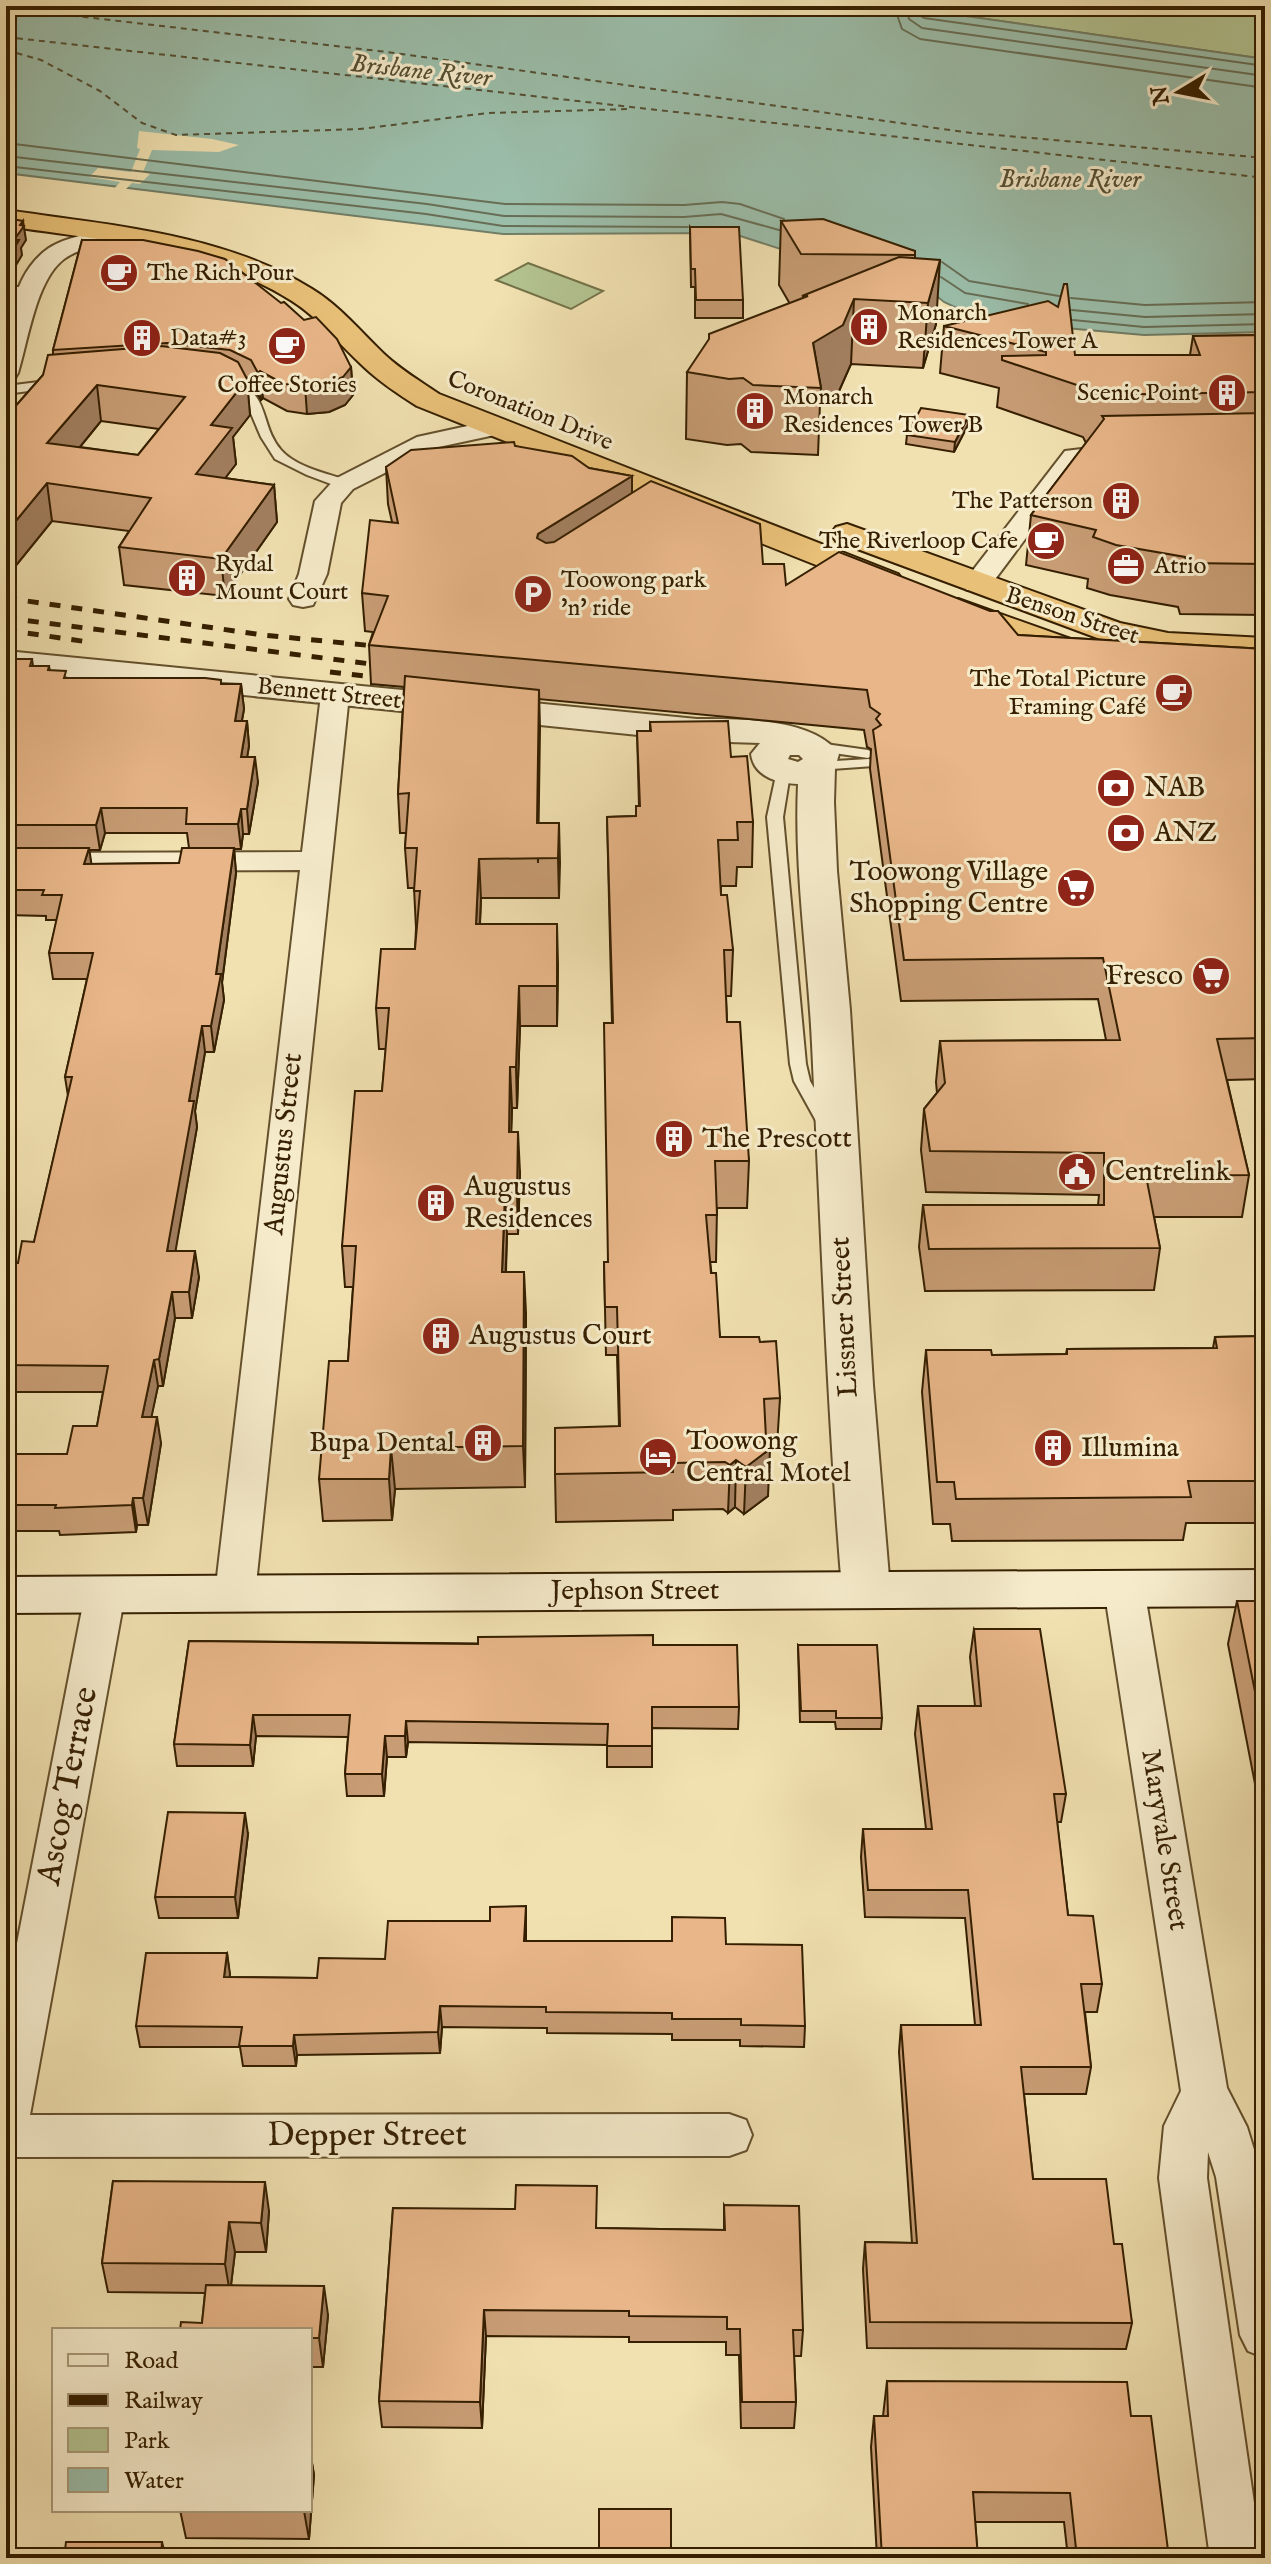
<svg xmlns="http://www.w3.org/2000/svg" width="1271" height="2564" viewBox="0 0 1271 2564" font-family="'IM FELL English',serif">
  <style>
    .green { fill: #b3c491; stroke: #747248; stroke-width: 2 }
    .water { fill: #9bbeaa; stroke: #727e66; stroke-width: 2 }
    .pier { fill: #f1e1b1 }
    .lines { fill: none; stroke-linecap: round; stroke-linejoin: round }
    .shore { stroke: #686e55; stroke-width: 2 }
    .ferry { stroke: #544f33; stroke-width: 2; stroke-dasharray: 6 5; stroke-linecap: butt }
    .service-casing { stroke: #64502c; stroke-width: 4 }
    .minor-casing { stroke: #64502c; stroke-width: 4 }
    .tertiary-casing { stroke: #64502c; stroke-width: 4 }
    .secondary-casing { stroke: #351f00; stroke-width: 4 }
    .trunk-casing { stroke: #351f00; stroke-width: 4 }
    .service { fill: #f6eccc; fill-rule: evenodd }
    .minor { fill: #f6eccc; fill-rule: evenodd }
    .tertiary { fill: #f6eccc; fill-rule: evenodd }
    .secondary { fill: #f6eccc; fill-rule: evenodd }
    .trunk { fill: #e8c078; fill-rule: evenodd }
    .rail { stroke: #351f00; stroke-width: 5; stroke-dasharray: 11 11; stroke-linecap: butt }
    .wall { fill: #c89d75; stroke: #351f00; stroke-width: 2; fill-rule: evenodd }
    .shaded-wall { fill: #a27f5f; stroke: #351f00; stroke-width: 2 }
    .building { fill: #e8b688; stroke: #351f00; stroke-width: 2; fill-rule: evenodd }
    .labels { text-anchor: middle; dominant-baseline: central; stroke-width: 6; stroke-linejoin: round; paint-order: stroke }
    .far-poi-label { font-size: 24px; fill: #351f00; stroke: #f6eccc; text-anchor: start }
    .far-street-label { font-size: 24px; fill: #351f00; stroke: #f6eccc }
    .far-water-label { font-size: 26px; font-style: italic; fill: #544f33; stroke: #f6eccc }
    .poi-label { font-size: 28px; fill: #351f00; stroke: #f6eccc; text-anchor: start }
    .street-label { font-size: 28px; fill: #351f00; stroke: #f6eccc }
    .near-street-label { font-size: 34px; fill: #351f00; stroke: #f6eccc }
  </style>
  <rect width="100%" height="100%" fill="#f1e1b1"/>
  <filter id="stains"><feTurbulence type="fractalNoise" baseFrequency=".0025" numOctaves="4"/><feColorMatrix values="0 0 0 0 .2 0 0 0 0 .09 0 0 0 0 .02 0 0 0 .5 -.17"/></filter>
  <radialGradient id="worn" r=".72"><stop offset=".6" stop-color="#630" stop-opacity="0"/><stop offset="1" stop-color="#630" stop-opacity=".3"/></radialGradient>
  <g class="green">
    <path d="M 896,6 L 1265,6 L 1265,59 Z"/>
    <path d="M 528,263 L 603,291 L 571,309 L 496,280 Z"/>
  </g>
  <path class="water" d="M 6,6 L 896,6 L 1265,59 L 1265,332 L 1144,335 L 1065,328 L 963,311 L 944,302 L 918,281 L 818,261 L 731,233 L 503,234 L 6,173 Z"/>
  <path class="pier" d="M 139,131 L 212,139 L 239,145 L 219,152 L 152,150 L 143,172 L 150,174 L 140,184 L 132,183 L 124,191 L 113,190 L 120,182 L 89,177 L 98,168 L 131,172 L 140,149 L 137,148 Z"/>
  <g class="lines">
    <g class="shore">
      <path d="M 894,6 L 902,29 L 920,39 L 1265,88"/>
      <path d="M 906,6 L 909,19 L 922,28 L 1265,76"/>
      <path d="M 916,6 L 918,14 L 924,18 L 1265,66"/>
      <path d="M 6,143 L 505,204 L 684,205 L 722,202 L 740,204 L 784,219"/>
      <path d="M 6,156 L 427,204 L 504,216 L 684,217 L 721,214 L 779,230"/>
      <path d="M 6,166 L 426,214 L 503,226 L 688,227"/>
      <path d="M 942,262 L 969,281 L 1059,296"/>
      <path d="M 941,277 L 965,293 L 1028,304"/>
      <path d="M 1071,298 L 1145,305 L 1265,302"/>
      <path d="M 1072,310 L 1145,317 L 1265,314"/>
      <path d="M 1073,320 L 1144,327 L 1265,324"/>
    </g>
    <g class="ferry">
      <path d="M 6,8 L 387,52 L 972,133 L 1265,158"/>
      <path d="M 6,37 L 1265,178"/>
      <path d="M 6,50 L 41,60 L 100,91 L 142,123 L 176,135 L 360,129 L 488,113 L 630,109"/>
    </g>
    <g class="service-casing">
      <g id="service">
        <path d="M 6,287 L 32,287 L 38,291 L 32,295 L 6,295 Z"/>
        <path d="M 228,379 C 272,391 258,423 281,450 C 297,468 327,473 349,481 L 349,487 L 339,487 L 307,475 L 275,459 L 261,437 L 244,397 L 222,383 Z"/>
        <path d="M 55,380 L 61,384 L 59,387 L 6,394 L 6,386 Z"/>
        <path d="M 811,742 L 868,750 L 875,754 L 868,758 L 806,749 L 806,743 Z"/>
        <path d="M 869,759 L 876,763 L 874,766 L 818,770 L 811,766 L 818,762 Z"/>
        <path d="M 772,761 L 777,762 L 789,780 L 783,817 L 806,1064 L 810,1081 L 835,1124 L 826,1129 L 820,1128 L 794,1081 L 790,1064 L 767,817 L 775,780 L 765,765 Z"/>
      </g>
    </g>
    <g class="minor-casing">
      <g id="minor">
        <path d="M 109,229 L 117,231 L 120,236 L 117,241 C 100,245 79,248 64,259 C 36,280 28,341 18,373 L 15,378 L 6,380 C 6,337 8,276 49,248 C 66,237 90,234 109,229 Z"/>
        <path d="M 495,420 L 504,423 L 508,428 L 504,433 L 434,448 L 353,489 L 341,503 L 327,574 L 313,605 L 303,607 L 293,605 L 289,599 L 299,574 L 315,501 L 335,479 L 417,437 Z"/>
        <path d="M 1123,444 L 1132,447 L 1136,452 L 1132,457 L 1082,463 L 987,590 L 967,590 L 963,584 L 967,578 L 1065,451 Z"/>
        <path d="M 335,686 L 345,689 L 349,695 L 255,1594 L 249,1605 L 235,1609 L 221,1605 L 215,1594 L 300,870 L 6,871 L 6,853 L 302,852 L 321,695 L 325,689 Z"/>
        <path d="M 1124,1573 L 1138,1577 L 1144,1588 L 1227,2088 L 1247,2127 L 1265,2185 L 1265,2358 L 1248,2351 L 1240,2335 L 1216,2177 L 1208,2152 L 1207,2178 L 1262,2558 L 1210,2558 L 1159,2178 L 1164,2126 L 1181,2091 L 1104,1588 L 1110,1577 Z"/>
        <path d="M 105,1579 L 119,1583 L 125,1594 L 30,2115 L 729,2114 L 746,2120 L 752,2135 L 746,2150 L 729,2156 L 6,2157 L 6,2000 L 85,1594 L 91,1583 Z"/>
      </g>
    </g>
    <g class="tertiary-casing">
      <path id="tertiary" d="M 6,651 L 697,719 C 737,719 813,717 839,754 L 835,768 L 834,802 L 837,871 L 850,1010 L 873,1385 L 890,1589 L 883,1602 L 866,1607 L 849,1602 L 842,1589 C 827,1408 821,1226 812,1044 C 808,957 794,871 798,784 C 778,783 754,777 751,754 L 760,743 L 697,741 L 6,671 ZM 799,755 L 803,759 L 798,762 L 788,759 L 790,755 Z"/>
    </g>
    <g class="secondary-casing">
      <path id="secondary" d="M 1265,1570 L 1265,1606 L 6,1613 L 6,1577 Z"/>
    </g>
    <g class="trunk-casing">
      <g id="trunk">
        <path d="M 6,210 C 107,225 223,233 312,289 C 340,306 361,332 384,354 C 401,370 420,381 439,394 L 898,574 L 903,581 L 898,588 L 886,591 L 874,588 L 417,406 C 398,394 380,382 364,367 C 340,345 320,319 292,301 C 209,248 101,240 6,226 Z"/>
        <path d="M 847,524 L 1120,623 L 1168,633 L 1265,638 L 1265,658 L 1168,653 L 1100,639 L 836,541 L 831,534 L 836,527 Z"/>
        <path d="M 958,599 L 1093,647 L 1098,654 L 1093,661 L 1081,664 L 1069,661 L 946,616 L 941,609 L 946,602 Z"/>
      </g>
    </g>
    <use href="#service" class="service"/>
    <use href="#minor" class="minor"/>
    <use href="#tertiary" class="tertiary"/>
    <use href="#secondary" class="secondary"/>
    <use href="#trunk" class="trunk"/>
    <g class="rail">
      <path d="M 6,598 L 263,635 L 385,647"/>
      <path d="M 6,618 L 379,665"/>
      <path d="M 6,630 L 88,642"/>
      <path d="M 330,672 L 374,677"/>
    </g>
  </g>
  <g class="wall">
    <path d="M 781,221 L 915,251 L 915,258 L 936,324 L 923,368 L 851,364 L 839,391 L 820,403 L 818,455 L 751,452 L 741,444 L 727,445 L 686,439 L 687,372 L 790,304 L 779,285 Z"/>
    <path d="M 690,227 L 743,300 L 743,318 L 695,318 L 695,287 L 691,287 Z"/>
    <path d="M 82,240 L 351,367 L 353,395 L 345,405 L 329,412 L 307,414 L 287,411 L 263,398 L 261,400 L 253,387 L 247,385 L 250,415 L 233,437 L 236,464 L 225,478 L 274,485 L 277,522 L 225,596 L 124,585 L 119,547 L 129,531 L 52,521 L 9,574 L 6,573 L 6,417 L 43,375 L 53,354 L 53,350 ZM 101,421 L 159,429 L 138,455 L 80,447 Z"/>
    <path d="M 944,326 L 1075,355 L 1190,355 L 1193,336 L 1265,335 L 1265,615 L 1180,614 L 1178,607 L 1110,595 L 1087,588 L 1088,579 L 1026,565 L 1031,515 L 1086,443 L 1083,437 L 997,407 L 999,388 L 940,373 Z"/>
    <path d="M 968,425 L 954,452 L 906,444 L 907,435 Z"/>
    <path d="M 515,446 L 589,468 L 632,476 L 632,493 L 763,564 L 786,585 L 1018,635 L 1265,649 L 1265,1079 L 1227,1080 L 1249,1175 L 1242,1217 L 1154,1217 L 1160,1248 L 1154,1290 L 925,1291 L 919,1247 L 923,1205 L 1098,1205 L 1099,1195 L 926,1192 L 921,1150 L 924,1109 L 937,1093 L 936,1082 L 940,1041 L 1106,1040 L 1098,999 L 901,1001 L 870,769 L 871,749 L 867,747 L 864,730 L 539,699 L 538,823 L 559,823 L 559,898 L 481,898 L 480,924 L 558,964 L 557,1026 L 520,1026 L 517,1108 L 512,1108 L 511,1132 L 520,1173 L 518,1234 L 507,1234 L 506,1272 L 526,1313 L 525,1487 L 395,1489 L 392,1520 L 323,1521 L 319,1479 L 348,1361 L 353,1287 L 345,1287 L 342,1246 L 382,1091 L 386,1049 L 379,1049 L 376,1008 L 415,949 L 416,928 L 414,888 L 408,888 L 405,848 L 406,833 L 400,833 L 398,794 L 404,687 L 371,684 L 369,645 L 373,632 L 365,631 L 362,593 L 392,522 L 388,504 L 386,467 Z"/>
    <path d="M 6,659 L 32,659 L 33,666 L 49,666 L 50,671 L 67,678 L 241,684 L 244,709 L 242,721 L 247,721 L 249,746 L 247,757 L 258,782 L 249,834 L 243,834 L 241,849 L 234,849 L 236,873 L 222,983 L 224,1000 L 214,1052 L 205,1052 L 195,1111 L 197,1127 L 175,1251 L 199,1277 L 192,1318 L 175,1318 L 163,1386 L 158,1386 L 151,1417 L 161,1443 L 148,1525 L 137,1525 L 136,1532 L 60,1535 L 59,1531 L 6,1531 L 6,1454 L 67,1454 L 97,1426 L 103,1392 L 6,1392 L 6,1290 L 18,1263 L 34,1242 L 68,1096 L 65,1077 L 87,979 L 53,979 L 49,953 L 57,920 L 46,920 L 46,916 L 6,915 ZM 105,833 L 187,833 L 189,848 L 179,863 L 91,864 L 89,850 L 100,850 Z"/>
    <path d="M 650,722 L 731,757 L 753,822 L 752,867 L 737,867 L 736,886 L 721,886 L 721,895 L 733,950 L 731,996 L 726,996 L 727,1022 L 749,1161 L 747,1208 L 717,1208 L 716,1262 L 710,1262 L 720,1337 L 760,1342 L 780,1398 L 777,1446 L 766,1446 L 768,1496 L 744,1514 L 735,1507 L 728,1513 L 723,1509 L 673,1510 L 673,1520 L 556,1522 L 555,1474 L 619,1426 L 617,1355 L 606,1355 L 605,1309 L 604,1262 L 608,1262 L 612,1023 L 607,817 L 636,816 L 639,806 L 637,731 L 650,731 Z"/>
    <path d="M 1265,1336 L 1265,1523 L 1186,1523 L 1183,1540 L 952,1541 L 950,1524 L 933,1524 L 922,1392 L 926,1350 L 992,1355 L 1066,1354 L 1067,1349 L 1213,1348 L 1215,1337 Z"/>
    <path d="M 1237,1601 L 1265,1601 L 1265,1815 L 1261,1815 L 1228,1644 Z"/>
    <path d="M 974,1629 L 1066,1794 L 1061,1822 L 1057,1822 L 1068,1915 L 1102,1984 L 1097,2012 L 1085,2012 L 1091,2067 L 1086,2094 L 1024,2094 L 1033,2179 L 1114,2244 L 1132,2323 L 1126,2349 L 867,2348 L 863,2269 L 865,2242 L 912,2243 L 899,2052 L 901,2025 L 975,2025 L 965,1918 L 865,1917 L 861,1857 L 863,1829 L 926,1829 L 915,1734 L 918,1706 L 975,1706 L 970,1657 Z"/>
    <path d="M 189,1641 L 653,1645 L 739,1707 L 738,1729 L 652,1728 L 652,1767 L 607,1767 L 607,1745 L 408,1742 L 406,1757 L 387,1757 L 384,1796 L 347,1796 L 345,1774 L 348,1737 L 256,1736 L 253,1766 L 177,1766 L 174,1744 Z"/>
    <path d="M 798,1645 L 882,1718 L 881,1729 L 836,1729 L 835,1722 L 800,1722 Z"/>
    <path d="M 248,1834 L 238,1918 L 159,1918 L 155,1897 Z"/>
    <path d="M 526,1927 L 526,1941 L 726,1944 L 805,2026 L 804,2047 L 740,2046 L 740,2040 L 672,2040 L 672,2034 L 547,2033 L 547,2028 L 442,2027 L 440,2053 L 297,2055 L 296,2066 L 243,2066 L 240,2047 L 140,2047 L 136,2026 L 227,1953 L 230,1977 L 317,1978 L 385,1959 Z"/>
    <path d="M 113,2181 L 269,2211 L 266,2252 L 235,2252 L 231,2285 L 328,2315 L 323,2367 L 310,2367 L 310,2330 L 202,2323 L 205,2293 L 108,2292 L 102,2263 Z"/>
    <path d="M 724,2205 L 803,2330 L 801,2356 L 794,2356 L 796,2402 L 794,2428 L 741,2428 L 739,2355 L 726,2355 L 726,2342 L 629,2342 L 629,2337 L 486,2336 L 482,2428 L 382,2427 L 379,2401 L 393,2208 L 597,2228 L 724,2230 Z"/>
    <path d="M 887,2381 L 1131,2416 L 1169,2558 L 1068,2558 L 1064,2522 L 975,2522 L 978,2558 L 877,2558 L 871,2447 L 874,2416 L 883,2416 Z"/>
    <path d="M 310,2451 L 314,2475 L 309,2539 L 186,2538 L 180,2510 L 310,2510 Z"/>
  </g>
  <g class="shaded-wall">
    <path d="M 23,221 L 26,240 L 21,248 L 22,255 L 6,282 L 6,263 L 14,240 Z"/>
    <path d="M 940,260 L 936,324 L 923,368 L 928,303 Z"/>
    <path d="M 854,299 L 851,364 L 839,391 L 820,403 L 821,388 L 813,343 Z"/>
    <path d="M 351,367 L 353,395 L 345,405 L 329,412 L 307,414 L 305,386 Z"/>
    <path d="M 260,371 L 263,398 L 261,400 L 258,373 Z"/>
    <path d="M 247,379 L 250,415 L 233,437 L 236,464 L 200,511 L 196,474 L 211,425 Z"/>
    <path d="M 97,385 L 101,421 L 53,480 L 47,443 Z"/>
    <path d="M 969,415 L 968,425 L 954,452 L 955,442 Z"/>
    <path d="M 632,476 L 632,513 L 539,572 L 537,538 L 538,534 Z"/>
    <path d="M 47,483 L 52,521 L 9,574 L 6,554 L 6,533 Z"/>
    <path d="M 274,485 L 277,522 L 225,596 L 221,559 Z"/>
    <path d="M 241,684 L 244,709 L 237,746 L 235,721 Z"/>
    <path d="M 539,690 L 540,728 L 538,863 L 537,823 Z"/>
    <path d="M 247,721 L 249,746 L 243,782 L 241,757 Z"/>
    <path d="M 255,757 L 258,782 L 249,834 L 247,809 Z"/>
    <path d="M 101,808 L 105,833 L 100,850 L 96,825 Z"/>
    <path d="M 241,809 L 243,834 L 241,849 L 238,824 Z"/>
    <path d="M 559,823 L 560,863 L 559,898 L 558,858 Z"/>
    <path d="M 89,848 L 93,874 L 84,864 Z"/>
    <path d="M 234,848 L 236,873 L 222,982 L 224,1000 L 214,1052 L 211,1026 L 216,974 Z"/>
    <path d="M 479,859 L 481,898 L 478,964 L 476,924 Z"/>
    <path d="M 557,924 L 558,964 L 557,1026 Z"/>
    <path d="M 11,961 L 15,986 L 6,1020 L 6,977 Z"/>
    <path d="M 519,986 L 520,1026 L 517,1108 L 516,1067 Z"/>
    <path d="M 202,1026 L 205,1052 L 195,1111 L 197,1127 L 171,1277 L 167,1251 L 189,1101 Z"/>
    <path d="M 510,1067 L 512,1108 L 510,1173 L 509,1132 Z"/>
    <path d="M 518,1132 L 520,1173 L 518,1234 L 517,1193 Z"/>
    <path d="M 505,1193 L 507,1234 L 504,1313 L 502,1272 Z"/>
    <path d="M 195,1251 L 199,1277 L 192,1318 L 189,1292 Z"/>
    <path d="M 524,1272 L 526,1313 L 525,1487 L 523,1446 Z"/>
    <path d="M 172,1292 L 175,1318 L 163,1386 L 159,1359 Z"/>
    <path d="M 154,1360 L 158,1386 L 146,1443 L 142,1417 Z"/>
    <path d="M 157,1417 L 161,1443 L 148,1525 L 143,1498 Z"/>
    <path d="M 766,1438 L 766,1452 L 770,1449 L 768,1496 L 744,1514 L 746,1467 L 761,1442 Z"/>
    <path d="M 391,1448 L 395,1489 L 392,1520 L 389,1479 Z"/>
    <path d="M 736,1460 L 735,1507 L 728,1513 L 730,1465 Z"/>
    <path d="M 133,1498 L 137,1525 L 136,1532 L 132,1505 Z"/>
    <path d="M 253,1715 L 256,1736 L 253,1766 L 250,1745 Z"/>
    <path d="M 406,1721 L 408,1742 L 406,1757 L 405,1736 Z"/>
    <path d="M 385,1736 L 387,1757 L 384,1796 L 382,1774 Z"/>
    <path d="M 245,1813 L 248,1834 L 238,1918 L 235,1897 Z"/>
    <path d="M 526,1906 L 526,1927 L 525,1961 L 524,1941 Z"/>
    <path d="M 227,1953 L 230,1974 L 227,1998 L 224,1977 Z"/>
    <path d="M 440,2006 L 442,2027 L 440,2053 L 438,2032 Z"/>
    <path d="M 294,2035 L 297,2055 L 296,2066 L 293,2046 Z"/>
    <path d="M 265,2182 L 269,2211 L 266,2252 L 261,2223 Z"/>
    <path d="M 229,2222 L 235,2252 L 230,2293 L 225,2264 Z"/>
    <path d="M 324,2286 L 328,2315 L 323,2367 L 319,2338 Z"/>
    <path d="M 484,2310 L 486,2336 L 482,2428 L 480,2402 Z"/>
    <path d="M 310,2451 L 314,2475 L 309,2539 L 304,2511 L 304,2510 L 310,2510 Z"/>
    <path d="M 162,2542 L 166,2558 L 161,2558 Z"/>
  </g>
  <g class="building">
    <path d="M 6,218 L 23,221 L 20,225 L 24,226 L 14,240 L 19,240 L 6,263 Z"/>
    <path d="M 823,219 L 915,251 L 915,255 L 801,254 L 781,221 Z"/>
    <path d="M 690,227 L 739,227 L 743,300 L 696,300 L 695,269 L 691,269 Z"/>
    <path d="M 82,240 L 143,240 L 198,251 L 225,259 L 281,303 L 284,302 L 304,320 L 316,317 L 337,339 L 351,367 L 343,377 L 327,384 L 305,386 L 284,384 L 260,371 L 258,373 L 251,360 L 230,350 L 167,343 L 53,350 Z"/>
    <path d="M 899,257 L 940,260 L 928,303 L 854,299 L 843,325 L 813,343 L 821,388 L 753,385 L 743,378 L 729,379 L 687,372 L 709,339 L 709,334 L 808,296 L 802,296 Z"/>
    <path d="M 1064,284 L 1067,284 L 1075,355 L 1200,355 L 1193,336 L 1265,335 L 1265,392 L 1092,395 L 1089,389 L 1002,360 L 1002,356 L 1046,355 L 1046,352 L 944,326 L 1048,301 L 1058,307 Z"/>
    <path d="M 161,346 L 220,353 L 238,362 L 247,379 L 211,425 L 232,428 L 196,474 L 274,485 L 221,559 L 119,547 L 151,498 L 47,483 L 6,533 L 6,430 L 11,425 L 6,424 L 6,417 L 43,375 L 48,355 ZM 97,385 L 185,397 L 138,455 L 47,443 Z"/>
    <path d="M 921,408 L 969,415 L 955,442 L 907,435 Z"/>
    <path d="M 1265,413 L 1265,564 L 1187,563 L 1185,557 L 1116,545 L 1093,537 L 1096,530 L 1031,515 L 1104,419 L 1102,416 Z"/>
    <path d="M 514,442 L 515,446 L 572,456 L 589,468 L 632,476 L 538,534 L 537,538 L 546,543 L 554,542 L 651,481 L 760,524 L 763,564 L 784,564 L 786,585 L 839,552 L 990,611 L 998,611 L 1018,635 L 1265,649 L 1265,1038 L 1217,1039 L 1249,1175 L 1146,1176 L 1160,1248 L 929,1249 L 923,1205 L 1104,1205 L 1104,1153 L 930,1151 L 924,1109 L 945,1083 L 940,1041 L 1120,1040 L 1103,958 L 904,960 L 873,730 L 881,725 L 876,719 L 880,714 L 870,707 L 867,690 L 369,645 L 388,596 L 362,593 L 370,520 L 398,523 L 386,467 L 411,450 Z"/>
    <path d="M 6,659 L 32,659 L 30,666 L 49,666 L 48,670 L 66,671 L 64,678 L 205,678 L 221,680 L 221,684 L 241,684 L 235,721 L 247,721 L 241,757 L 255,757 L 247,809 L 241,809 L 238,824 L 186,824 L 187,808 L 101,808 L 96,825 L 6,825 Z"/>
    <path d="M 405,676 L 539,690 L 537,823 L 559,823 L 558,858 L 479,859 L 476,924 L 557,924 L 557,986 L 519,986 L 516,1067 L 510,1067 L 509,1132 L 518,1132 L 517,1193 L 505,1193 L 502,1272 L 524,1272 L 523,1446 L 391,1448 L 389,1479 L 319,1479 L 329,1361 L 348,1361 L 356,1246 L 342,1246 L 355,1091 L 382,1091 L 389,1008 L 376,1008 L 381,949 L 415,949 L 420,891 L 414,891 L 417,848 L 405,848 L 409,793 L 398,794 Z"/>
    <path d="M 728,721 L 731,757 L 747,756 L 753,822 L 737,822 L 738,840 L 718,840 L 721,895 L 727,895 L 733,950 L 724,950 L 727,1022 L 740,1022 L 749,1161 L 715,1161 L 717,1215 L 706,1215 L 711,1273 L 716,1273 L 720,1337 L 759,1337 L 760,1342 L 776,1341 L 780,1398 L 764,1399 L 766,1438 L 761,1442 L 770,1449 L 746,1467 L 736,1460 L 730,1465 L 725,1462 L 673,1463 L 673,1472 L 555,1474 L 555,1428 L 620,1426 L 617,1307 L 605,1307 L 604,1262 L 608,1262 L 604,1023 L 613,1023 L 607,817 L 636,816 L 636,806 L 640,806 L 637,731 L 651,731 L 650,722 Z"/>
    <path d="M 6,848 L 89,848 L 84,864 L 179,863 L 182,848 L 234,848 L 216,974 L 221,974 L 211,1026 L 202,1026 L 189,1101 L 194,1101 L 167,1251 L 195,1251 L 189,1292 L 172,1292 L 159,1359 L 154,1360 L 142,1417 L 157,1417 L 143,1498 L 133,1498 L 132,1505 L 55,1508 L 56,1505 L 6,1505 L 6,1454 L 67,1454 L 73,1426 L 97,1426 L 108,1366 L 6,1365 L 6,1290 L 12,1263 L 18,1263 L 22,1241 L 34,1242 L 72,1077 L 65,1077 L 93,953 L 49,953 L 62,895 L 42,895 L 44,890 L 6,890 Z"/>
    <path d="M 6,961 L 11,961 L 6,977 Z"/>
    <path d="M 1265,1336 L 1265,1481 L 1188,1481 L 1191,1497 L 956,1499 L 954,1482 L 937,1482 L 926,1350 L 991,1350 L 992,1355 L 1067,1354 L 1067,1349 L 1217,1348 L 1215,1337 Z"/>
    <path d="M 1237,1601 L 1265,1601 L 1265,1742 Z"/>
    <path d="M 974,1629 L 1040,1629 L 1066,1794 L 1054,1794 L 1068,1915 L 1093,1916 L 1102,1984 L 1081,1984 L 1091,2067 L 1021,2067 L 1033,2179 L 1106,2179 L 1114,2244 L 1122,2244 L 1132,2323 L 870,2322 L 865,2242 L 917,2243 L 901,2025 L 981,2025 L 968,1890 L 868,1890 L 863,1829 L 932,1829 L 918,1706 L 981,1706 Z"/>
    <path d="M 653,1635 L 653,1645 L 737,1645 L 739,1707 L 652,1707 L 652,1746 L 607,1746 L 608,1724 L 406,1721 L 405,1736 L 385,1736 L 382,1774 L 345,1774 L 350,1715 L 253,1715 L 250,1745 L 174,1744 L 189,1641 L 478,1644 L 478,1637 Z"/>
    <path d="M 798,1645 L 877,1645 L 882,1718 L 836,1718 L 836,1711 L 801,1711 Z"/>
    <path d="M 168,1812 L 245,1813 L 235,1897 L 155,1897 Z"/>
    <path d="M 526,1906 L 524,1941 L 672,1941 L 672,1917 L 725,1918 L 726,1944 L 802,1945 L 805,2026 L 741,2025 L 741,2019 L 672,2019 L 672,2013 L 546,2012 L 546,2007 L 440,2006 L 438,2032 L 294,2035 L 293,2046 L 239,2046 L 242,2027 L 136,2026 L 146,1953 L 227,1953 L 224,1977 L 317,1978 L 319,1958 L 385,1959 L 388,1921 L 490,1921 L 490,1907 Z"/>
    <path d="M 113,2181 L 265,2182 L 261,2223 L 229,2222 L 225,2264 L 102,2263 Z"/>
    <path d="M 516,2185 L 597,2186 L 596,2228 L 725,2230 L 724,2205 L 799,2206 L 803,2330 L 793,2330 L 796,2402 L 742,2402 L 740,2329 L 727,2329 L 727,2317 L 629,2316 L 629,2311 L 484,2310 L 480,2402 L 379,2401 L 393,2208 L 515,2209 Z"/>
    <path d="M 206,2285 L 324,2286 L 319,2338 L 310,2338 L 310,2330 L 180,2330 L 181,2322 L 202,2323 Z"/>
    <path d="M 887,2381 L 1127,2382 L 1131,2416 L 1151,2416 L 1169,2558 L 1077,2558 L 1070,2493 L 973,2492 L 978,2558 L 882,2558 L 874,2416 L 888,2416 Z"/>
    <path d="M 599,2509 L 671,2509 L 671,2554 L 748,2554 L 748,2558 L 599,2558 Z"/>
    <path d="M 182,2510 L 304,2510 L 304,2511 Z"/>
    <path d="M 66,2542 L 162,2542 L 161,2558 L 64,2558 Z"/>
  </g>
  <defs>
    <g id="cafe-disc" transform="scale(2)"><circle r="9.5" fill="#8f2418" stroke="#f6eccc"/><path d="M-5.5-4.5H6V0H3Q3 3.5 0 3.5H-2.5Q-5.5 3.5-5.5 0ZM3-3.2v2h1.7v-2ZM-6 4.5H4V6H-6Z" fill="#fff"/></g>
    <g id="building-disc" transform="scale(2)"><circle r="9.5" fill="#8f2418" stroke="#f6eccc"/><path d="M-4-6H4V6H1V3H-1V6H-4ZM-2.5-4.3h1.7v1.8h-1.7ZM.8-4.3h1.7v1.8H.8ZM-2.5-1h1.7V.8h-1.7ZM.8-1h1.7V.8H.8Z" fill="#fff"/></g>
    <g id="office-disc" transform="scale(2)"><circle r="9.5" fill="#8f2418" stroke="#f6eccc"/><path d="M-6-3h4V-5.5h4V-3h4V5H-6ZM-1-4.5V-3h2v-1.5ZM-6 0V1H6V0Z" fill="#fff"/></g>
    <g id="parking-disc" transform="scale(2)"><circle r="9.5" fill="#8f2418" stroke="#f6eccc"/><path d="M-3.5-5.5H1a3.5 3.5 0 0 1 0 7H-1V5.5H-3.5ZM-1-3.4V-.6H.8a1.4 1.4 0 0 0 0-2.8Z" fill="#fff"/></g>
    <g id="bank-disc" transform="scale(2)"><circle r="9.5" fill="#8f2418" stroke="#f6eccc"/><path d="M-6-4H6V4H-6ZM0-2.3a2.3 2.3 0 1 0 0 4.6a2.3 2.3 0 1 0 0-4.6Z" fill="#fff"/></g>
    <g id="supermarket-disc" transform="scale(2)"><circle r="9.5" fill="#8f2418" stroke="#f6eccc"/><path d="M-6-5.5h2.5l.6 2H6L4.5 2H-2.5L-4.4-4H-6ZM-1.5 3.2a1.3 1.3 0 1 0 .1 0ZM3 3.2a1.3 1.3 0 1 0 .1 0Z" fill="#fff"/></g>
    <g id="civic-disc" transform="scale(2)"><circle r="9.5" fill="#8f2418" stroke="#f6eccc"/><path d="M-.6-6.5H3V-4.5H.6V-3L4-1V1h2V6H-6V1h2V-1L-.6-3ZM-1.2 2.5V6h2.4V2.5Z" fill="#fff"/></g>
    <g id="hotel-disc" transform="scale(2)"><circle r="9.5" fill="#8f2418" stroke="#f6eccc"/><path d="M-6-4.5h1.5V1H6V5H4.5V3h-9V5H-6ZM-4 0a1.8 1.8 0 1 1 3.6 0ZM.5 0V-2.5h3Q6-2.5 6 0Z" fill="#fff"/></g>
  </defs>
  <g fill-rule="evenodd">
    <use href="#cafe-disc" x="119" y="273"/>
    <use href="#building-disc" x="869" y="327"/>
    <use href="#building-disc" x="142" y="338"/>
    <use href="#cafe-disc" x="287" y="346"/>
    <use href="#building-disc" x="1227" y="393"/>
    <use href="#building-disc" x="755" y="411"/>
    <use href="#building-disc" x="1121" y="501"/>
    <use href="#cafe-disc" x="1046" y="541"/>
    <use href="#office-disc" x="1126" y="566"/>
    <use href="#building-disc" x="187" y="578"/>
    <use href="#parking-disc" x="533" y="594"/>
    <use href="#cafe-disc" x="1174" y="693"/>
    <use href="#bank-disc" x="1116" y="788"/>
    <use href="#bank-disc" x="1126" y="833"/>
    <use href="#supermarket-disc" x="1076" y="888"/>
    <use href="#supermarket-disc" x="1211" y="976"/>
    <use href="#building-disc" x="674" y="1139"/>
    <use href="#civic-disc" x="1077" y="1172"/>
    <use href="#building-disc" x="436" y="1203"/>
    <use href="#building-disc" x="441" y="1336"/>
    <use href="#building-disc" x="483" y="1443"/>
    <use href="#building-disc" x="1053" y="1448"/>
    <use href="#hotel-disc" x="658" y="1457"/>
  </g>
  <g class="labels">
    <g class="far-poi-label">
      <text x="147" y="273">The Rich Pour</text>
      <text x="897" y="313">Monarch<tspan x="897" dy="28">Residences Tower A</tspan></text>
      <text x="170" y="338">Data#3</text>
      <text x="287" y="385" text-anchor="middle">Coffee Stories</text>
      <text x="1199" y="393" text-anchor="end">Scenic Point</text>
      <text x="783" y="397">Monarch<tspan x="783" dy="28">Residences Tower B</tspan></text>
      <text x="1093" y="501" text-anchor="end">The Patterson</text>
      <text x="1018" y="541" text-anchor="end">The Riverloop Cafe</text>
      <text x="215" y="564">Rydal<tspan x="215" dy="28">Mount Court</tspan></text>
      <text x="1154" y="566">Atrio</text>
      <text x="561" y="580">Toowong park<tspan x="561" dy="28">'n' ride</tspan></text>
      <text x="1146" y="679" text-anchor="end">The Total Picture<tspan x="1146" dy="28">Framing Café</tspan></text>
    </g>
    <g class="far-street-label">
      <text transform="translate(530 411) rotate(22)">Coronation Drive</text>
      <text transform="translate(1072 616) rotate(18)">Benson Street</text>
      <text transform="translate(329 694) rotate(6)">Bennett Street</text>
    </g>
    <g class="far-water-label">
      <text transform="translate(421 71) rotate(6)">Brisbane River</text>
      <text x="1070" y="179">Brisbane River</text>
    </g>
    <g class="poi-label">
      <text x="1144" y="788">NAB</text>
      <text x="1154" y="833">ANZ</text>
      <text x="1048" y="872" text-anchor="end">Toowong Village<tspan x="1048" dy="32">Shopping Centre</tspan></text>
      <text x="1183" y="976" text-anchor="end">Fresco</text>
      <text x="702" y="1139">The Prescott</text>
      <text x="1105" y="1172">Centrelink</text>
      <text x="464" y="1187">Augustus<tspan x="464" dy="32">Residences</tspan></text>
      <text x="469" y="1336">Augustus Court</text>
      <text x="686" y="1441">Toowong<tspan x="686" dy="32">Central Motel</tspan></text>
      <text x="455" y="1443" text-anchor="end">Bupa Dental</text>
      <text x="1081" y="1448">Illumina</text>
    </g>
    <g class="street-label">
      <text transform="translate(284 1144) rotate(-84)">Augustus Street</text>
      <text transform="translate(845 1317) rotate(-93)">Lissner Street</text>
      <text x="635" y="1591">Jephson Street</text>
      <text transform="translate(1164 1840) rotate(81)">Maryvale Street</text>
    </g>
    <g class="near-street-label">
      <text transform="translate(68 1786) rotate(-79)">Ascog Terrace</text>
      <text x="367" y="2135">Depper Street</text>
    </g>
  </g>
  <rect width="1271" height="2564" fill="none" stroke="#f1e1b1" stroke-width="32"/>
  <rect x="8" y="8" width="1255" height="2548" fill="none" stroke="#351f00" stroke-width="4"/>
  <rect x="16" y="16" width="1239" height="2532" fill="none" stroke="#351f00" stroke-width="2"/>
  <rect x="52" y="2328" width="260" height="184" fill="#f6eccc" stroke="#a99a7a" stroke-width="2"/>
  <rect x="68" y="2354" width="40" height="12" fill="#f6eccc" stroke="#a99a7a" stroke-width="2"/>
  <text x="124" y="2368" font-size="24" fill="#351f00">Road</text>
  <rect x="68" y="2394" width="40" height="12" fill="#351f00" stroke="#a99a7a" stroke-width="2"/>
  <text x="124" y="2408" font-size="24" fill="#351f00">Railway</text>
  <rect x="68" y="2428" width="40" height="24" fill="#b3c491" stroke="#a99a7a" stroke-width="2"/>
  <text x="124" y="2448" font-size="24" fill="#351f00">Park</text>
  <rect x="68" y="2468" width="40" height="24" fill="#9bbeaa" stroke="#a99a7a" stroke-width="2"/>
  <text x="124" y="2488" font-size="24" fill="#351f00">Water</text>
  <g transform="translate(1179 92) rotate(260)" stroke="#f6eccc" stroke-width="6" paint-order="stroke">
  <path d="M0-6L14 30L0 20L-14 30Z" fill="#351f00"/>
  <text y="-12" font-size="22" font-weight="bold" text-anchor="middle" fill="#351f00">N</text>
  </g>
  <rect width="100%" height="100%" filter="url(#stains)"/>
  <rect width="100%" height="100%" fill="url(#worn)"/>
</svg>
